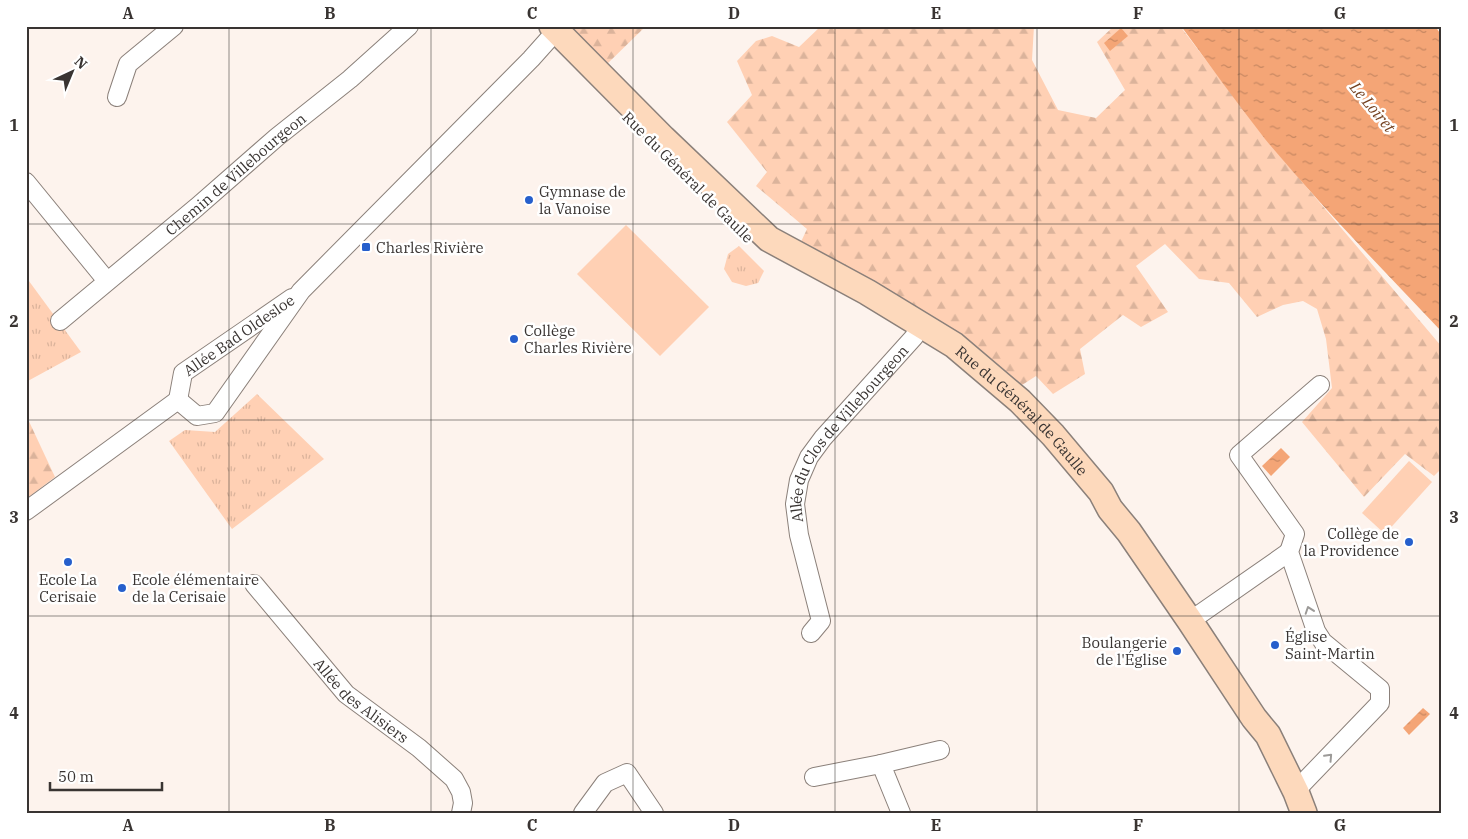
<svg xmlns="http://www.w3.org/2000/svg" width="1468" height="839" viewBox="0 0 1468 839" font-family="'IBM Plex Serif',serif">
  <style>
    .grass { fill: url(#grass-tufts) }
    .forest { fill: url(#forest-firs) }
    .pitch { fill: #ffd0b4 }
    .water { fill: url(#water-ripples) }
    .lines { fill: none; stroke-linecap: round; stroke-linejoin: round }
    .street-casing { stroke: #8b807a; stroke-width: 20 }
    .secondary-casing { stroke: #8b807a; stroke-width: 28 }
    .street { stroke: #fff; stroke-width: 18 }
    .secondary { stroke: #fdd9bc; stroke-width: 25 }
    .oneway { stroke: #9c9a98 }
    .grid { fill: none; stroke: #393432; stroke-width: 1; stroke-opacity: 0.55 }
    .poi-dot { fill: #265fcc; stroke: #fff; stroke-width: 2 }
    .labels { text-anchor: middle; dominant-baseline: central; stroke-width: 5; stroke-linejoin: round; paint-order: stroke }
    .street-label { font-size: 15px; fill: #393432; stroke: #fff }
    .poi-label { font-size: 15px; fill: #393432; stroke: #fff; text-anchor: start }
    .water-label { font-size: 16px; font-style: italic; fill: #744120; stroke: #fff }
    .neatline { fill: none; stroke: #393432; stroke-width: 2 }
    .grid-label { font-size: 16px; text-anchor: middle; font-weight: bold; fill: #393432 }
  </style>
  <defs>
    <pattern id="grass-tufts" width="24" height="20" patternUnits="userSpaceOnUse" patternTransform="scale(1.25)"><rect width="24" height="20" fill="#ffd0b4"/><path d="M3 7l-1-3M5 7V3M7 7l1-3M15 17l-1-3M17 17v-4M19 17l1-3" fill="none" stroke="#dbb39b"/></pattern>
    <pattern id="forest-firs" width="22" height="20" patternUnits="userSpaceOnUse" patternTransform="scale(1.25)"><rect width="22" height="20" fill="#ffd0b4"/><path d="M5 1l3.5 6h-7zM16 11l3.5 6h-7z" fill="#dbb39b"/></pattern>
    <pattern id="water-ripples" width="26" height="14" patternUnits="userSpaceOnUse" patternTransform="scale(1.25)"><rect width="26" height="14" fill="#f4a576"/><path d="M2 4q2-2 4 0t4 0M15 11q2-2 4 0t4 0" fill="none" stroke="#c78761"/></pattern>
  </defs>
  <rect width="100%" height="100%" fill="#fdf3ed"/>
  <g class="grass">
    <path d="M 739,246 L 764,271 L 758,283 L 746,286 L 732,282 L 724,269 L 728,254 Z"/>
    <path d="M 26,277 L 81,352 L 26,382 Z"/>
    <path d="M 257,394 L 324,459 L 232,529 L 169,441 L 185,430 L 215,432 Z"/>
  </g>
  <g class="forest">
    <path d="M 569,26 L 646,26 L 605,66 Z"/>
    <path d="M 821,26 L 1034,26 L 1032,60 L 1058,110 L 1096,118 L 1125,90 L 1097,42 L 1114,26 L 1180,26 L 1265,138 L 1442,347 L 1442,468 L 1434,476 L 1405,454 L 1364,497 L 1302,422 L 1332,388 L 1326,339 L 1317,309 L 1303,301 L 1283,305 L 1257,317 L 1229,283 L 1199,279 L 1165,244 L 1136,266 L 1168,312 L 1141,327 L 1123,315 L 1080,349 L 1085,374 L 1053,394 L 1036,376 L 1019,387 L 799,246 L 807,229 L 756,186 L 767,172 L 727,122 L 752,95 L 737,61 L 756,41 L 772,36 L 799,47 Z"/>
    <path d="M 26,415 L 55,477 L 26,499 Z"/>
  </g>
  <g class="pitch">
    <path d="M 626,225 L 709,307 L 660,356 L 577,274 Z"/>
    <path d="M 1409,461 L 1432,482 L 1385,534 L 1362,513 Z"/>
  </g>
  <g class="water">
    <path d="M 1181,26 L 1435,26 L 1442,36 L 1442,332 C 1382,269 1321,206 1265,139 C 1236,102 1209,64 1181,26 Z"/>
    <path d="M 1121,28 L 1128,36 L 1110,51 L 1104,43 Z"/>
    <path d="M 1281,448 L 1290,457 L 1271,476 L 1262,466 Z"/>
    <path d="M 1423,708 L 1430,714 L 1409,735 L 1403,728 Z"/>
  </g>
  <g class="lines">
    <g class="street-casing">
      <g id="street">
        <path d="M 117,97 L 128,64 L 174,26"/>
        <path d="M 26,182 L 107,281"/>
        <path id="s1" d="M 60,321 L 197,207 L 277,137 L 350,79 L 409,26"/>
        <path d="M 178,400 L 197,416 L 215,413 L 301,291 L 531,59 L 556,31"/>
        <path id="s2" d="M 178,400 L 183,373 L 292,298"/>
        <path d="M 26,511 L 178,400"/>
        <path id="s3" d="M 254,584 L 346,694 L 419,748 L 454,779 L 461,792 L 463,803 L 461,813"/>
        <path d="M 1190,621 L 1289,552"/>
        <path id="s4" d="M 811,633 L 821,621 L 799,535 L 795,504 L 799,480 L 809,457 L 823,438 L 914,337 L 920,324"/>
        <path d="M 814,777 L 881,764"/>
        <path d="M 1296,792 L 1302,784 L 1380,703 L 1380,689 L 1323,642 L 1316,631 L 1289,552 L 1295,534 L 1239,455 L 1320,385"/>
        <path d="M 583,813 L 605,783 L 627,773 L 654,813"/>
        <path d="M 901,813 L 881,764 L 940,750"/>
      </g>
    </g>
    <g class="secondary-casing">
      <g id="secondary">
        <path id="s5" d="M 552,26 L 663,138 L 769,239 L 867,292 L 954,345 L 1020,401 L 1053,435 L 1101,492 L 1110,509 L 1129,532 L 1190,621 L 1254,718 L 1268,735 L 1296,792 L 1304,813"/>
      </g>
    </g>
    <use href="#street" class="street"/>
    <use href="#secondary" class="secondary"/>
  </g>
  <defs><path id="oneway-chevron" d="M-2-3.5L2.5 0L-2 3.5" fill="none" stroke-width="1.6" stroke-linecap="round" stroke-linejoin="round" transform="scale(1.25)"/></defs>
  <g class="oneway">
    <use href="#oneway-chevron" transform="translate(1309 610) rotate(-109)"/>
    <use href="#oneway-chevron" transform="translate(1329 757) rotate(-47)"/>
  </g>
  <path class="grid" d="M 229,26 L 229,813M 431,26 L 431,813M 633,26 L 633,813M 835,26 L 835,813M 1037,26 L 1037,813M 1239,26 L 1239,813M 26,224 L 1442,224M 26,420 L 1442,420M 26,616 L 1442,616"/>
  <g class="poi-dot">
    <circle cx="529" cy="200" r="5"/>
    <rect x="361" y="242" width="10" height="10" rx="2.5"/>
    <circle cx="514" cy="339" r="5"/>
    <circle cx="1409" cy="542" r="5"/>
    <circle cx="68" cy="562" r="5"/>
    <circle cx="122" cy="588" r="5"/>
    <circle cx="1275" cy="645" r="5"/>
    <circle cx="1177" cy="651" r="5"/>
  </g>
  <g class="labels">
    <g class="street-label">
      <text stroke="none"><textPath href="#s1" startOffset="229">Chemin de Villebourgeon</textPath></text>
      <text transform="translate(688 177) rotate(45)">Rue du Général de Gaulle</text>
      <text stroke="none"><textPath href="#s2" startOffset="95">Allée Bad Oldesloe</textPath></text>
      <text stroke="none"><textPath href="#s5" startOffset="612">Rue du Général de Gaulle</textPath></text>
      <text stroke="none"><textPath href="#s4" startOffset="224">Allée du Clos de Villebourgeon</textPath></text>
      <text stroke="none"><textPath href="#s3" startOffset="159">Allée des Alisiers</textPath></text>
    </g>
    <g class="poi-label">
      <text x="539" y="191">Gymnase de<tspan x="539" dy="17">la Vanoise</tspan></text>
      <text x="376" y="247">Charles Rivière</text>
      <text x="524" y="330">Collège<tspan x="524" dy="17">Charles Rivière</tspan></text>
      <text x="1399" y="533" text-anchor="end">Collège de<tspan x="1399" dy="17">la Providence</tspan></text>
      <text x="68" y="579" text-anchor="middle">Ecole La<tspan x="68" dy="17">Cerisaie</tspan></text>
      <text x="132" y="579">Ecole élémentaire<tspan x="132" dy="17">de la Cerisaie</tspan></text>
      <text x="1285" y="636">Église<tspan x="1285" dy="17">Saint-Martin</tspan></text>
      <text x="1167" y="642" text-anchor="end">Boulangerie<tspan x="1167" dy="17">de l'Église</tspan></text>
    </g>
    <g class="water-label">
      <text transform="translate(1373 107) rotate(50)">Le Loiret</text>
    </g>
  </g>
  <rect width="1468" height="839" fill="none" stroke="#ffffff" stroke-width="55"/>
  <g transform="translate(72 72) rotate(44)" stroke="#ffffff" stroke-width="4" paint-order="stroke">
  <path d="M0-4L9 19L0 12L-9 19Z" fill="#393432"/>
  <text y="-8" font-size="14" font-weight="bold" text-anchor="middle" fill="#393432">N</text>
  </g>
  <path d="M50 782v8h112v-8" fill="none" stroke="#393432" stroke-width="2.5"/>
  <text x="58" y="782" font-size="15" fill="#393432" stroke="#ffffff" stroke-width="4" paint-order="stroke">50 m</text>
  <rect x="28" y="28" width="1412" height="784" class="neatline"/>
  <g class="grid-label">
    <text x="128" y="19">A</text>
    <text x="330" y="19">B</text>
    <text x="532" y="19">C</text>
    <text x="734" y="19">D</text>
    <text x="936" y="19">E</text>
    <text x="1138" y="19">F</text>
    <text x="1340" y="19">G</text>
    <text x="14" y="131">1</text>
    <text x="1454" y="131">1</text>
    <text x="14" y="327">2</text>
    <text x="1454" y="327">2</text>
    <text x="14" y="523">3</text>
    <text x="1454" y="523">3</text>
    <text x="14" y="719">4</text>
    <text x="1454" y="719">4</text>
    <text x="128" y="831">A</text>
    <text x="330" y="831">B</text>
    <text x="532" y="831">C</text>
    <text x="734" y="831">D</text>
    <text x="936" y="831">E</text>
    <text x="1138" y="831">F</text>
    <text x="1340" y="831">G</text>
  </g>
</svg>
